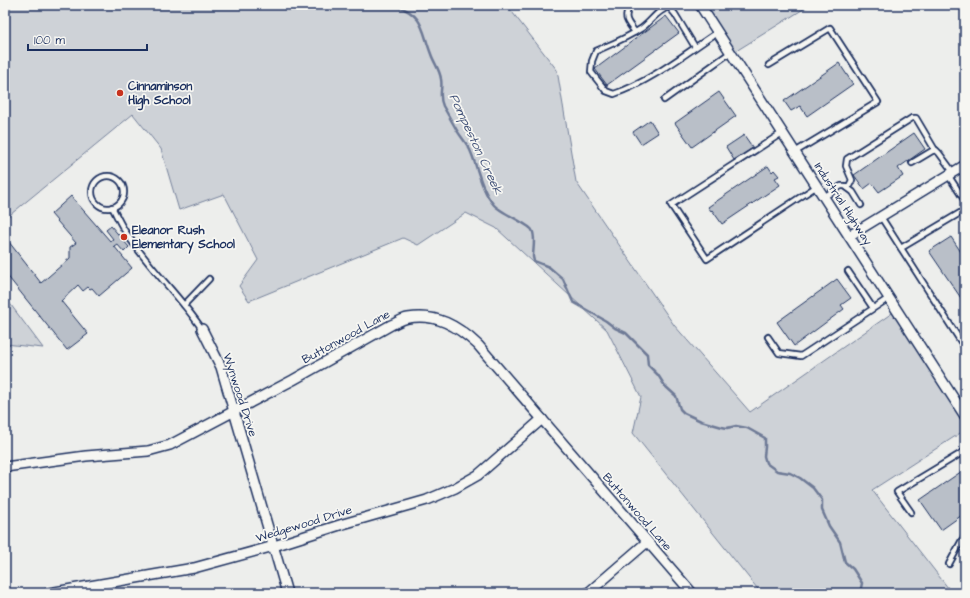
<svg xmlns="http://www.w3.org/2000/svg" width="970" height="598" viewBox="0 0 970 598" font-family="'Architects Daughter',sans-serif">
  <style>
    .green { fill: #ced2d7; stroke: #74809a }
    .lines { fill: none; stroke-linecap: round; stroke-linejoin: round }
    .stream { stroke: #6e7a96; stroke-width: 2.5 }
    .building { fill: #b9bfc8; stroke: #1b2f5e }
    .service-casing { stroke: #1b2f5e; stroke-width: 8 }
    .minor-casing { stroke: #1b2f5e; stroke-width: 12 }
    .service { stroke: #f6f6f2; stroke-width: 4.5 }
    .minor { stroke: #f6f6f2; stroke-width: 9 }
    .poi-dot { fill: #c8321e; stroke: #f6f6f2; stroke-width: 1.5 }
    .labels { text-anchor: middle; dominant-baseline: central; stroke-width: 3.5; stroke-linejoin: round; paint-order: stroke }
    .poi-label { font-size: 12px; font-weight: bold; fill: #1b2f5e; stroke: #f6f6f2; text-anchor: start }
    .street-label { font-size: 12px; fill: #1b2f5e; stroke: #f6f6f2 }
    .water-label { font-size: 13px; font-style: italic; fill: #44547a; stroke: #f6f6f2 }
  </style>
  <rect width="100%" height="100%" fill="#edeeec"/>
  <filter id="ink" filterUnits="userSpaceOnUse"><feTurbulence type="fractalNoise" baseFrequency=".025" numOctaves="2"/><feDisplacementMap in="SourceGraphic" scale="8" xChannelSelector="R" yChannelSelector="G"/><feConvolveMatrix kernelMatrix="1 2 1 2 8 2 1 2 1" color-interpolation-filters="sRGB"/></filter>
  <g filter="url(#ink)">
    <g class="green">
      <path d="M 5,5 L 504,5 L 509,8 L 557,70 L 576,182 L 674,325 L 750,412 L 895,311 L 965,422 L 965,430 L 872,490 L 952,593 L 761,593 L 633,433 L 641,397 L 607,330 L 496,228 L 466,213 L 418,245 L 403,238 L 249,301 L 239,286 L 258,260 L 224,194 L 179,210 L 161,149 L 133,114 L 5,219 Z"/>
      <path d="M 696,5 L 810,5 L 728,56 Z"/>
      <path d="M 5,297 L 43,348 L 5,344 Z"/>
    </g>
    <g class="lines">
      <path class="stream" d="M 396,5 C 425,17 421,28 431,54 C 434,63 440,70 441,79 C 443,89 438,95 443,106 C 447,113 451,120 455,127 C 459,135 466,142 470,150 C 478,168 481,190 494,205 C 501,213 529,224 532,230 C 536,237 533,249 533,257 L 534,261 L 549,267 L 563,279 L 573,302 L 606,321 L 615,328 L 626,333 L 647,354 L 648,365 L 658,375 L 665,386 L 676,396 L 680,409 L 684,413 L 701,421 L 722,427 L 727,428 L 736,426 L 747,428 L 765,438 L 765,447 L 764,456 L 766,463 L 777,471 L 790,473 L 800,478 L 813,488 L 822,500 L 822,510 L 829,526 L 840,542 L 845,562 L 853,569 L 862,583 L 860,593"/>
    </g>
    <g class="building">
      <path d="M 666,16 L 679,33 L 607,85 L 595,69 Z"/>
      <path d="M 839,63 L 853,84 L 807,116 L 800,106 L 791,111 L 784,101 Z"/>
      <path d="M 719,92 L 736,116 L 692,147 L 675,123 Z"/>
      <path d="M 650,120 L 658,133 L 641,144 L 633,132 Z"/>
      <path d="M 914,133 L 925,149 L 898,168 L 903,176 L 879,192 L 872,183 L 864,189 L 854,175 Z"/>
      <path d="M 744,135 L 753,148 L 734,160 L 726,147 Z"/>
      <path d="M 768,166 L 772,172 L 774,170 L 779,176 L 775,178 L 780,185 L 722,224 L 712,210 L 711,211 L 708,207 Z"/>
      <path d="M 71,196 L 110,241 L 113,239 L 106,230 L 111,226 L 129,247 L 124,252 L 117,244 L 114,246 L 132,268 L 99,296 L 92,288 L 90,289 L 88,287 L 83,291 L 78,285 L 61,301 L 88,334 L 67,350 L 5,273 L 5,237 L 41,283 L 70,258 L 70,247 L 76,243 L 51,214 Z"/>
      <path d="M 951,237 L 965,258 L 965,304 L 929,251 Z"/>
      <path d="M 837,279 L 851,298 L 841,305 L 844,309 L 794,346 L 777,322 Z"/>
      <path d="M 965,469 L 965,513 L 941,530 L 920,500 Z"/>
    </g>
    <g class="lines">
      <g class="service-casing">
        <g id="service">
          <path d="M 630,5 C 623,19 627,21 635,32"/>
          <path d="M 695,47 L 675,14 L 669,7 C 656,11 652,21 642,28 C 627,38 612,44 596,51 L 592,61 L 591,72 L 606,91 L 614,94 C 650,82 686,53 718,32"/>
          <path d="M 769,65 L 830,28 L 878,102 L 795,152"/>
          <path d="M 664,100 L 731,52"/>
          <path d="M 782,133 L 671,205 L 707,259 L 817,186"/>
          <path d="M 912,163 L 932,151 L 936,150 L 939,153 L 953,172"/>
          <path d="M 948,175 L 965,201"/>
          <circle cx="108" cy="192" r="16"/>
          <path d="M 848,188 L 852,180 L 846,166 L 847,159 L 912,118 L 916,118 L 935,150"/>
          <path d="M 824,197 L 841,186 L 845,186 L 853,192 L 861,205"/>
          <path d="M 112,207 C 117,216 121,226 127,234 C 149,268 179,295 202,329"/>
          <path d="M 881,217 L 965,348"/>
          <path d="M 901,248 L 965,210"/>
          <path d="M 848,271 L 873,308"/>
          <path d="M 184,305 L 209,279"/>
          <path d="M 768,337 L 779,353 L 801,356 L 889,298"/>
          <path d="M 911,512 L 897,492 L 965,451"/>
          <path d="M 949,564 L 962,540 L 965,537"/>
        </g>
      </g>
      <g class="minor-casing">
        <g id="minor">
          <path d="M 700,5 L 965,416"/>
          <path d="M 849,236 L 965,165"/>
          <path d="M 202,329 L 221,367 L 287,593"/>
          <path d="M 5,467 L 86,456 L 148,451 L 170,445 L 293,380 L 391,325 C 396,323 402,319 408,318 C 436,313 458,326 478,345 L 692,593"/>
          <path d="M 49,593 L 194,568 L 274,546 L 343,524 L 427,500 L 455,488 L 478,475 L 542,419"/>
          <path d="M 588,593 L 647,542"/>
        </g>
      </g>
      <use href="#service" class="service"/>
      <use href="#minor" class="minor"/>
    </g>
  </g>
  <g class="poi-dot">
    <circle cx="120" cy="93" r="4"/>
    <circle cx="124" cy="237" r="4"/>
  </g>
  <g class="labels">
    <g class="poi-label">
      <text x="128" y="86">Cinnaminson<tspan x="128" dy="14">High School</tspan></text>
      <text x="132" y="230">Eleanor Rush<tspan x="132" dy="14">Elementary School</tspan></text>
    </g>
    <g class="street-label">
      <text transform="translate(843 204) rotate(57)">Industrial Highway</text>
      <text transform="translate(346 337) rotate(-29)">Buttonwood Lane</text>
      <text transform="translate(240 395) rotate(72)">Wynwood Drive</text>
      <text transform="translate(637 512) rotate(49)">Buttonwood Lane</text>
      <text transform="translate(304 524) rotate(-17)">Wedgewood Drive</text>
    </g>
    <g class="water-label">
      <text transform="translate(476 144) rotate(65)">Pompeston Creek</text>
    </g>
  </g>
  <rect width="970" height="598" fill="none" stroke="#f6f6f2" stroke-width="20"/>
  <rect x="10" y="10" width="950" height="578" fill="none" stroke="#1b2f5e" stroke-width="1.5" filter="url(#ink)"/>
  <path d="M28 44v6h119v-6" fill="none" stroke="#1b2f5e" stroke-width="2"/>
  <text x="34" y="44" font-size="12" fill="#1b2f5e" stroke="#f6f6f2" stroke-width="3" paint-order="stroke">100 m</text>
</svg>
